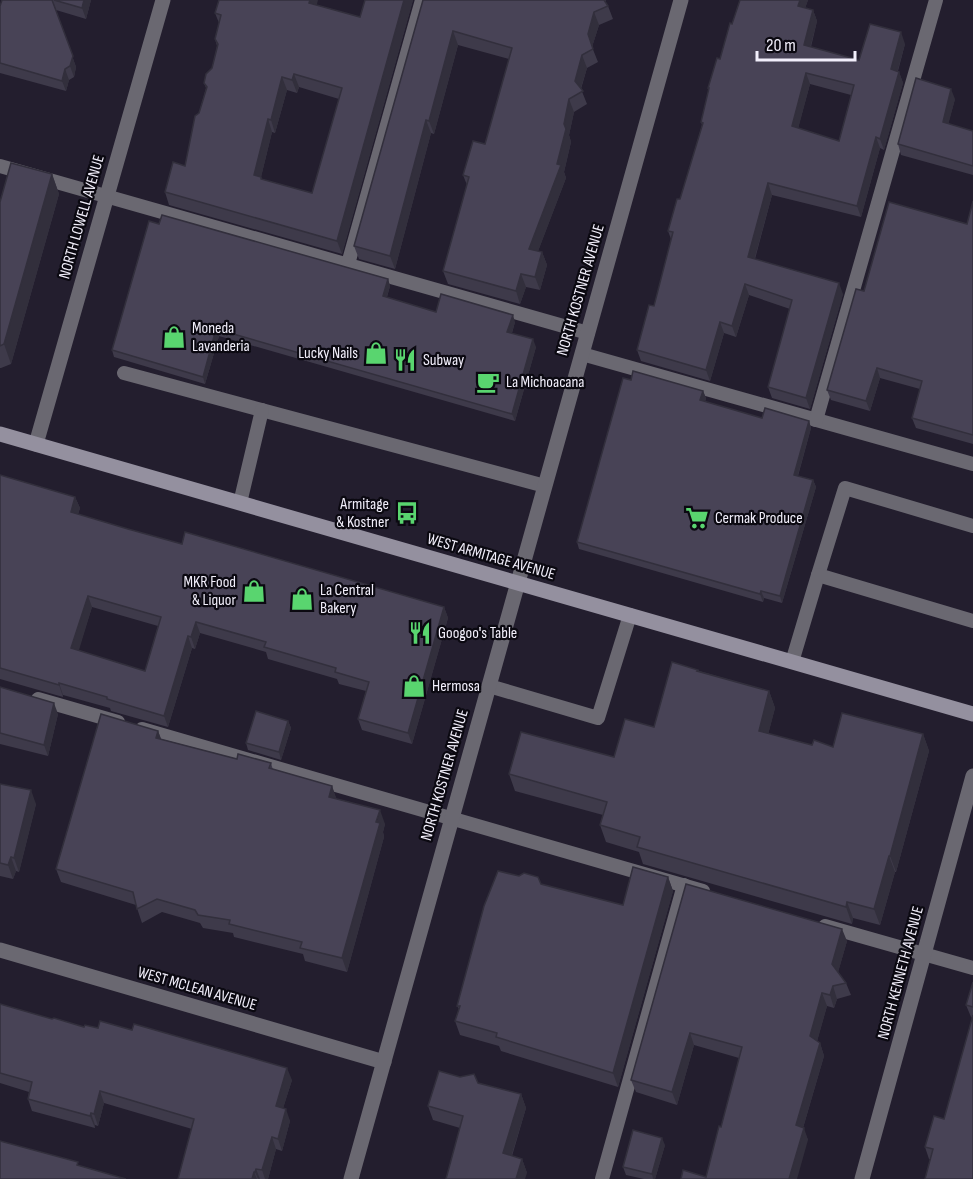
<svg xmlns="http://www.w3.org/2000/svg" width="973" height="1179" viewBox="0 0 973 1179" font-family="'Sofia Sans Condensed',sans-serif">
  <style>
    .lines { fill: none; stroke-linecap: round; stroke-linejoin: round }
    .service { stroke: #6a6871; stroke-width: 14 }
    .minor { stroke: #6a6871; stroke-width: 15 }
    .tertiary { stroke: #6a6871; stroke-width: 15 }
    .secondary { stroke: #94909f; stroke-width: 15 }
    .wall { fill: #3e3a4a; fill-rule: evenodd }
    .shaded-wall { fill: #322f3c }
    .building { fill: #484356; stroke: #322f3c; stroke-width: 1.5; fill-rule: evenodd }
    .labels { text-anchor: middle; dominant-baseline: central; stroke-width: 4.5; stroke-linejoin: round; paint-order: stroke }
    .street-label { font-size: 16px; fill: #f2effb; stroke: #0b0911 }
    .poi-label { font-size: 16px; fill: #f2effb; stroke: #0b0911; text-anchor: start }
  </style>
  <rect width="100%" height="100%" fill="#231e2e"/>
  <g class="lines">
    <g class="service">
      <path d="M 0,166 L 588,333"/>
      <path d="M 348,264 L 422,0"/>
      <path d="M 582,354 L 973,464"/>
      <path d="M 124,373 L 545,486"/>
      <path d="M 816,420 L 936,0"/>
      <path d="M 240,503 L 262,410"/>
      <path d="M 818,575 L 845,488 L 973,526"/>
      <path d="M 792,662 L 818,575 L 973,621"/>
      <path d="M 489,686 L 598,718 L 630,615"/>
      <path d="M 38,699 L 118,722"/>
      <path d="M 142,729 L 703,891"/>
      <path d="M 825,926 L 973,968"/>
      <path d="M 602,1179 L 684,885"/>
    </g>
    <g class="minor">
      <path d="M 36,444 L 163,0"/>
      <path d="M 0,950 L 384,1062"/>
      <path d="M 862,1179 L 973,776"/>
    </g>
    <path class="tertiary" d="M 351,1179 L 681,0"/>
    <path class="secondary" d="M 0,434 L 973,714"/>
  </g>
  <g class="wall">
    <path d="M 2,0 L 91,0 L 86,19 L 56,10 L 76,67 L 74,77 L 69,80 L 66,91 L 0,73 L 0,6 Z"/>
    <path d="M 365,0 L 413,0 L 342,254 L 169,205 L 165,192 L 185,166 L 199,113 L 206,88 L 204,83 L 212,68 L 217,46 L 215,39 L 219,23 L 215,13 L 317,5 L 360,17 ZM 299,87 L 339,99 L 312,193 L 262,179 L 261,177 L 272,132 L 275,133 L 287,90 L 297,93 Z"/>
    <path d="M 423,0 L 606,0 L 605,2 L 608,6 L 613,19 L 599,25 L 592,47 L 598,62 L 587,68 L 581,89 L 587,104 L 574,112 L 569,135 L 571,142 L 564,172 L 566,178 L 538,251 L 542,252 L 547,265 L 540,290 L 526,287 L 520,304 L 448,284 L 443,271 L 467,185 L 463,175 L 485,144 L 509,59 L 458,45 L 434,134 L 431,133 L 395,269 L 359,259 L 354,246 Z"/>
    <path d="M 740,0 L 808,0 L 805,8 L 813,10 L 817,21 L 811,47 L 859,60 L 905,44 L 898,71 L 899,72 L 903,83 L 884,150 L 880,148 L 861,217 L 772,195 L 755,259 L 843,294 L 810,409 L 772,398 L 768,387 L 790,309 L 749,295 L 736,337 L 724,333 L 710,381 L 641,361 L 637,350 L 654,306 L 671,239 L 668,231 L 680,199 L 702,125 L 701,122 L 709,90 L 708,88 L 720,59 ZM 810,84 L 851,95 L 839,141 L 798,128 Z"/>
    <path d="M 955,99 L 948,124 L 973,131 L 973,175 L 901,155 L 898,144 Z"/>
    <path d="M 52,174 L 59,194 L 11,364 L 1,368 L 0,368 L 0,202 Z"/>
    <path d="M 973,201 L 973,444 L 916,428 L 912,418 L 920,389 L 880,378 L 870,411 L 831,400 L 827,390 L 864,291 L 967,224 Z"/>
    <path d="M 388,279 L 390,286 L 387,297 L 436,312 L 515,322 L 512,333 L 536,347 L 515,421 L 219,336 L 205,384 L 114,357 L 112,350 Z"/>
    <path d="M 631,380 L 703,391 L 706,398 L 705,402 L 762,418 L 809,421 L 811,428 L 798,476 L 813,480 L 816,487 L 782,603 L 764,598 L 763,602 L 579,549 L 577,542 Z"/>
    <path d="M 0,475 L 75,497 L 80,508 L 78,514 L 128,529 L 182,544 L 444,607 L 448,618 L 412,744 L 362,730 L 358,719 L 366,691 L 339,684 L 337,679 L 268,659 L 266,652 L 200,633 L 195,649 L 192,648 L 168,727 L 111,711 L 110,708 L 63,695 L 63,697 L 0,679 ZM 92,607 L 158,626 L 145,671 L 78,651 Z"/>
    <path d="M 698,670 L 699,671 L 769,691 L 775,708 L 768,734 L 812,745 L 833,747 L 923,734 L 929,751 L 896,872 L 895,872 L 880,925 L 853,918 L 852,924 L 643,864 L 639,852 L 606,842 L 600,825 L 603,815 L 515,791 L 509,774 L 614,757 L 654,727 Z"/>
    <path d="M 0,687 L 58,714 L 48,756 L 0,744 Z"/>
    <path d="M 288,721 L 291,728 L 281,760 L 248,750 L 246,743 Z"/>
    <path d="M 158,731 L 161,739 L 237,759 L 271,763 L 273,770 L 332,786 L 336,799 L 385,824 L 383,832 L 384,837 L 347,972 L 305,961 L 303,954 L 234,937 L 233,933 L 203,928 L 200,923 L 162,912 L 142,923 L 136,905 L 61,882 L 56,869 Z"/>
    <path d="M 0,784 L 36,804 L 19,872 L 16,871 L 13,879 L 0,876 Z"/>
    <path d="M 668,877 L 673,891 L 618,1087 L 501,1051 L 499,1046 L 460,1035 L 455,1021 L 459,1009 L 457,1006 L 541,884 L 623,905 Z"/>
    <path d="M 686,884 L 847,941 L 838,972 L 846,983 L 851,995 L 837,999 L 834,1008 L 827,1006 L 817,1041 L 820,1043 L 824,1056 L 803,1128 L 808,1140 L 706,1177 L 721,1127 L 739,1058 L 694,1045 L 677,1105 L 636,1092 L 631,1080 Z"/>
    <path d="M 973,982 L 973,1179 L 929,1159 L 925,1147 L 944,1119 L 972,1018 L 971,1017 L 966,1005 Z"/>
    <path d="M 0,1004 L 52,1019 L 292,1080 L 283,1108 L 290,1121 L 282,1151 L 276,1149 L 268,1179 L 178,1179 L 192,1129 L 104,1103 L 98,1126 L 95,1125 L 95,1128 L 32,1111 L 28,1099 L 29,1092 L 0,1083 Z"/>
    <path d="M 478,1083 L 521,1094 L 526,1108 L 512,1156 L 522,1159 L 527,1173 L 460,1128 L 433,1120 L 428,1106 Z"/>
    <path d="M 665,1145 L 655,1179 L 644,1179 L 626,1175 L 623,1167 Z"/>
  </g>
  <g class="shaded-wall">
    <path d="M 52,0 L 76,67 L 74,77 L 70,66 Z"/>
    <path d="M 84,0 L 91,0 L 86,19 L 82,8 Z"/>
    <path d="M 310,0 L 318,0 L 314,16 L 309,3 Z"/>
    <path d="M 404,0 L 413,0 L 342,254 L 337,241 Z"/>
    <path d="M 800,0 L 808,0 L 802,17 L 798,6 Z"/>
    <path d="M 813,10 L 817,21 L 808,56 L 804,45 Z"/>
    <path d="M 594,12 L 599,25 L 592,47 L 588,34 Z"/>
    <path d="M 453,31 L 458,45 L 434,134 L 429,121 Z"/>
    <path d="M 901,32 L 905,44 L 895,80 L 891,69 Z"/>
    <path d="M 582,55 L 587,68 L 579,94 L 575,81 Z"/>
    <path d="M 65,69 L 69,80 L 66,91 L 62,81 Z"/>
    <path d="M 899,72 L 903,83 L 884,150 L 880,139 Z"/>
    <path d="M 806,73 L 810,84 L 796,137 L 792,126 Z"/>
    <path d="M 294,74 L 299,87 L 297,93 L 292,80 Z"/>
    <path d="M 282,77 L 287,90 L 275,133 L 271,120 Z"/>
    <path d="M 951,89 L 955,99 L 946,133 L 943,122 Z"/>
    <path d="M 569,99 L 574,112 L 569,135 L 571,142 L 564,172 L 566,178 L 534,262 L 529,249 L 557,164 L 564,124 Z"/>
    <path d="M 268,119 L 272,132 L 261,177 L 266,190 L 254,175 Z"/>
    <path d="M 426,120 L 431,133 L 395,269 L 390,256 Z"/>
    <path d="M 876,137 L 880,148 L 861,217 L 857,206 Z"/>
    <path d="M 52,174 L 59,194 L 11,364 L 4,344 Z"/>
    <path d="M 768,183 L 772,195 L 752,268 L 748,257 Z"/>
    <path d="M 542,252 L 547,265 L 540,290 L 535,277 Z"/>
    <path d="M 521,274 L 526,287 L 520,304 L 516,291 Z"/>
    <path d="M 388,279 L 390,286 L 385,303 L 383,296 Z"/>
    <path d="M 839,283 L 843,294 L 810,409 L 806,398 Z"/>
    <path d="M 745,284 L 749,295 L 736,337 L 732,326 Z"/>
    <path d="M 513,315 L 515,322 L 510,339 L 507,332 Z"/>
    <path d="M 720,322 L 724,333 L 710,381 L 706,370 Z"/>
    <path d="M 216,329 L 219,336 L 205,384 L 203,377 Z"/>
    <path d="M 533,339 L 536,347 L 515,421 L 512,414 Z"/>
    <path d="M 877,368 L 880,378 L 870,411 L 866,401 Z"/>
    <path d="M 703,391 L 706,398 L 703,407 L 700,400 Z"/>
    <path d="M 809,421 L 811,428 L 796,482 L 794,475 Z"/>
    <path d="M 813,480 L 816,487 L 782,603 L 780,596 Z"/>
    <path d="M 75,497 L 80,508 L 75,523 L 71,512 Z"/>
    <path d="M 761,591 L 764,598 L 763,602 L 760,594 Z"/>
    <path d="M 88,596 L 92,607 L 76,660 L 71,648 Z"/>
    <path d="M 444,607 L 448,618 L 412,744 L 408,733 Z"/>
    <path d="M 196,622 L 200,633 L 195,649 L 191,637 Z"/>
    <path d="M 188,636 L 192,648 L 168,727 L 164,716 Z"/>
    <path d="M 59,683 L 63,695 L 63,697 L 59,685 Z"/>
    <path d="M 769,691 L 775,708 L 765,747 L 759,731 Z"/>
    <path d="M 54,703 L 58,714 L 48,756 L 44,745 Z"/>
    <path d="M 288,721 L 291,728 L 281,760 L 279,752 Z"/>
    <path d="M 158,731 L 163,744 L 156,738 Z"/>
    <path d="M 923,734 L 929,751 L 896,872 L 890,856 Z"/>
    <path d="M 332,786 L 337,800 L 329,797 Z"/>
    <path d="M 31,790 L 36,804 L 19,872 L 14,858 Z"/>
    <path d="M 380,810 L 385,824 L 383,832 L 384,837 L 347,972 L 342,958 Z"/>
    <path d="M 889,856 L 895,872 L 880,925 L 874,909 Z"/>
    <path d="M 11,857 L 16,871 L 13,879 L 8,865 Z"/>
    <path d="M 668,877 L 673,891 L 618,1087 L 613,1073 Z"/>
    <path d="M 847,902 L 853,918 L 852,924 L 846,907 Z"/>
    <path d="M 842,929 L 847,941 L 837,976 L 832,964 Z"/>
    <path d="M 833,986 L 837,999 L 834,1008 L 830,995 Z"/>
    <path d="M 822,993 L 827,1006 L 815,1049 L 810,1036 Z"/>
    <path d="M 690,1033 L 694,1045 L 677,1105 L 672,1092 Z"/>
    <path d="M 820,1043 L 824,1056 L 800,1138 L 796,1125 Z"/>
    <path d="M 287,1068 L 292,1080 L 280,1118 L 276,1106 Z"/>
    <path d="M 100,1091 L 104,1103 L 98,1126 L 94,1114 Z"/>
    <path d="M 521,1094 L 526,1108 L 508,1167 L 503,1153 Z"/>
    <path d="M 286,1109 L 290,1121 L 282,1151 L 278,1139 Z"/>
    <path d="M 91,1113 L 95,1125 L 95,1128 L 90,1116 Z"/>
    <path d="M 804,1128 L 808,1140 L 797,1179 L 789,1179 Z"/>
    <path d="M 272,1137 L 276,1149 L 268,1179 L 265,1179 L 262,1170 Z"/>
    <path d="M 662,1138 L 665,1145 L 655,1179 L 653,1179 L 652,1174 Z"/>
    <path d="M 522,1159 L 527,1173 L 525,1179 L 516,1179 Z"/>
    <path d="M 256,1169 L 260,1179 L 258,1179 L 255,1172 Z"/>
    <path d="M 254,1172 L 257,1179 L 252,1179 Z"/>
  </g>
  <g class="building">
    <path d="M 2,0 L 52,0 L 73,56 L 70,66 L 65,69 L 62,81 L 0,63 L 0,6 Z"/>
    <path d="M 54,0 L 84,0 L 82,8 Z"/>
    <path d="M 219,0 L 310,0 L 309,3 L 360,17 L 365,0 L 404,0 L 337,241 L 165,192 L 173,162 L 185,166 L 195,116 L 199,113 L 207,87 L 204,83 L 206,74 L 212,68 L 218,44 L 215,39 L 221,15 L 215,13 ZM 294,74 L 342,88 L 312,193 L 261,179 L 261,177 L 254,175 L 268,119 L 271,120 L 282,77 L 292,80 Z"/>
    <path d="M 423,0 L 604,0 L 608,6 L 594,12 L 588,34 L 593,49 L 582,55 L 575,81 L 583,91 L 569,99 L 564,124 L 566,129 L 557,164 L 561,165 L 529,249 L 542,252 L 535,277 L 521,274 L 516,291 L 443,271 L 469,177 L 463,175 L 473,141 L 485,144 L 512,48 L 453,31 L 429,121 L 426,120 L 390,256 L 354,246 Z"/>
    <path d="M 740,0 L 800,0 L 798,6 L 813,10 L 804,45 L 859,60 L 870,24 L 901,32 L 891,69 L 899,72 L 880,139 L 876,137 L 857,206 L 768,183 L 748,257 L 839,283 L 806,398 L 768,387 L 792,300 L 745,284 L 732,326 L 720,322 L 706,370 L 637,350 L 649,305 L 654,306 L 673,232 L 668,231 L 677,199 L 680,199 L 703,123 L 701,122 L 709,88 L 708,88 L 717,58 L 720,59 L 730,23 L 732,24 ZM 806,73 L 854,85 L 839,141 L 792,126 Z"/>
    <path d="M 916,78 L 951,89 L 943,122 L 973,131 L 973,166 L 898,144 Z"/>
    <path d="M 11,163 L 52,174 L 4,344 L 0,346 L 0,202 Z"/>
    <path d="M 973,201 L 973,435 L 912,418 L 922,381 L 877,368 L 866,401 L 827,390 L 856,289 L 864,291 L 889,202 L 967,224 Z"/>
    <path d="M 162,215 L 388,279 L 383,296 L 436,312 L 441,294 L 513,315 L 507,332 L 533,339 L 512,414 L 216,329 L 203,377 L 112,350 L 149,221 L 159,224 Z"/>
    <path d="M 633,371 L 703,391 L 700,400 L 762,418 L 765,408 L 809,421 L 794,475 L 813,480 L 780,596 L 761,591 L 760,594 L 577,542 L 623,378 L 631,380 Z"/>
    <path d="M 0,475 L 75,497 L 71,512 L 128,529 L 182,544 L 185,532 L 444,607 L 408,733 L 358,719 L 369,682 L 335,672 L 336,668 L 264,647 L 266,642 L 196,622 L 191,637 L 188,636 L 164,716 L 107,699 L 107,697 L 59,683 L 59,685 L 0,668 ZM 88,596 L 161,617 L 145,671 L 71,648 Z"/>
    <path d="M 672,662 L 698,670 L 697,671 L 769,691 L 759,731 L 812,745 L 814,740 L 833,747 L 842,713 L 923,734 L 890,856 L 889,856 L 874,909 L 847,902 L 846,907 L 637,847 L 640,837 L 600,825 L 607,802 L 509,774 L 521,732 L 614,757 L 625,719 L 654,727 Z"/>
    <path d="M 0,687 L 54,703 L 44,745 L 0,733 Z"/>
    <path d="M 256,711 L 288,721 L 279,752 L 246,743 Z"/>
    <path d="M 101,714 L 158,731 L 156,738 L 237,759 L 238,754 L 271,763 L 269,768 L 332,786 L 329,797 L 380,810 L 376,822 L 380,823 L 342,958 L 300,948 L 302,942 L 229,924 L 230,920 L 198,915 L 195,910 L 157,899 L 137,909 L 133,892 L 56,869 Z"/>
    <path d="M 0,784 L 31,790 L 14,858 L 11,857 L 8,865 L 0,863 Z"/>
    <path d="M 633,867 L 668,877 L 613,1073 L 496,1037 L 497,1033 L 455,1021 L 460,1006 L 457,1006 L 484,906 L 498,871 L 519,876 L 524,873 L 538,877 L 541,884 L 623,905 Z"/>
    <path d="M 686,884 L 842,929 L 832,964 L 846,983 L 833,986 L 830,995 L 822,993 L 810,1036 L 820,1043 L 796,1125 L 804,1128 L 789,1179 L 681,1179 L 683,1170 L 706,1177 L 719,1126 L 721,1127 L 742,1047 L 690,1033 L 672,1092 L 631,1080 Z"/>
    <path d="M 973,982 L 973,1007 L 966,1005 Z"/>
    <path d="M 0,1004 L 52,1019 L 54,1018 L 84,1027 L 85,1025 L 98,1028 L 100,1021 L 132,1030 L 134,1024 L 287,1068 L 276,1106 L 286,1109 L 278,1139 L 272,1137 L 262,1170 L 256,1169 L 255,1172 L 254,1172 L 252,1179 L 178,1179 L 194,1119 L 100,1091 L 94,1114 L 91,1113 L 90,1116 L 28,1099 L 32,1082 L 0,1073 Z"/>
    <path d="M 973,1015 L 973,1179 L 925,1179 L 933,1149 L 925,1147 L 934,1116 L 944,1119 Z"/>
    <path d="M 439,1071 L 460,1077 L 474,1074 L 478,1083 L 521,1094 L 503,1153 L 522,1159 L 516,1179 L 517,1179 L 446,1179 L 463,1116 L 428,1106 Z"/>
    <path d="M 633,1130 L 662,1138 L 652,1174 L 623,1167 Z"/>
    <path d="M 0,1141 L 78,1162 L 77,1165 L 126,1179 L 0,1179 Z"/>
  </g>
  <defs>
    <g id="shop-bare" transform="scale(1.8)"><path d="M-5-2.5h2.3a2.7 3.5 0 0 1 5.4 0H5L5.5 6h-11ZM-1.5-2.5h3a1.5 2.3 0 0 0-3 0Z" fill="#59d56f" stroke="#0b0911" stroke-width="2.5" paint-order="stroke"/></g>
    <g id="restaurant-bare" transform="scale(1.8)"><path d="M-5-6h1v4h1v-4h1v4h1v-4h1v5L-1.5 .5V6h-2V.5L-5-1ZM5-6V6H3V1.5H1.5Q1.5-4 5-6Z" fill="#59d56f" stroke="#0b0911" stroke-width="2.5" paint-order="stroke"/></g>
    <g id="cafe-bare" transform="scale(1.8)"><path d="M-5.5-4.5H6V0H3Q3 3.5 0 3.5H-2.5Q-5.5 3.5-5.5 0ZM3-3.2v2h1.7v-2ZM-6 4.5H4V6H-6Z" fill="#59d56f" stroke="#0b0911" stroke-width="2.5" paint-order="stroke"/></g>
    <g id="bus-bare" transform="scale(1.8)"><path d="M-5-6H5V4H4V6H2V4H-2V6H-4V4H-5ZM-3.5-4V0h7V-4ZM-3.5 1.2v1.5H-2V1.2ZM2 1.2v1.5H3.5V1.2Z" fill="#59d56f" stroke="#0b0911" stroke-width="2.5" paint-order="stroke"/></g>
    <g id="supermarket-bare" transform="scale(1.8)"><path d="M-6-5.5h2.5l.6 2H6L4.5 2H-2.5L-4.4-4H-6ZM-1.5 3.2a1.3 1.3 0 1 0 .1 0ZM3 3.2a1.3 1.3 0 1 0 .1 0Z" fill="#59d56f" stroke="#0b0911" stroke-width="2.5" paint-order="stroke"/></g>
  </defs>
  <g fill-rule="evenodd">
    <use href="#shop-bare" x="174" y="337"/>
    <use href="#shop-bare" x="376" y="353"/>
    <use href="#restaurant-bare" x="405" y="360"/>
    <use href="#cafe-bare" x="488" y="382"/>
    <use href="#bus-bare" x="407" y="513"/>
    <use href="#supermarket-bare" x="697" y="518"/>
    <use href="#shop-bare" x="254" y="591"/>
    <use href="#shop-bare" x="302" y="599"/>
    <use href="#restaurant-bare" x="420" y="633"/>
    <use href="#shop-bare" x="414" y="686"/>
  </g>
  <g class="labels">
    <g class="street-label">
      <text transform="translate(82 217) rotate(-74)">NORTH LOWELL AVENUE</text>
      <text transform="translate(581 290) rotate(-74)">NORTH KOSTNER AVENUE</text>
      <text transform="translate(491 557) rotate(16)">WEST ARMITAGE AVENUE</text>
      <text transform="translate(445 775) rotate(-74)">NORTH KOSTNER AVENUE</text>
      <text transform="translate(901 973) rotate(-75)">NORTH KENNETH AVENUE</text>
      <text transform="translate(197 989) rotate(16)">WEST MCLEAN AVENUE</text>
    </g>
    <g class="poi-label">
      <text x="192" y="328">Moneda<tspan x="192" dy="18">Lavanderia</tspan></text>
      <text x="358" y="353" text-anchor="end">Lucky Nails</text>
      <text x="423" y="360">Subway</text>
      <text x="506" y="382">La Michoacana</text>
      <text x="389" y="504" text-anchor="end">Armitage<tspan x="389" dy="18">&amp; Kostner</tspan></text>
      <text x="715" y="518">Cermak Produce</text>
      <text x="236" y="582" text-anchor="end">MKR Food<tspan x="236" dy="18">&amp; Liquor</tspan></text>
      <text x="320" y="590">La Central<tspan x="320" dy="18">Bakery</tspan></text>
      <text x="438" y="633">Googoo's Table</text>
      <text x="432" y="686">Hermosa</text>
    </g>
  </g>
  <path d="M757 51v9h98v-9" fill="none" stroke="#f2effb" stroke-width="3"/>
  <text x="766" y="51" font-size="18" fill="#f2effb" stroke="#0b0911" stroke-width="4.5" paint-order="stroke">20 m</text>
</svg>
